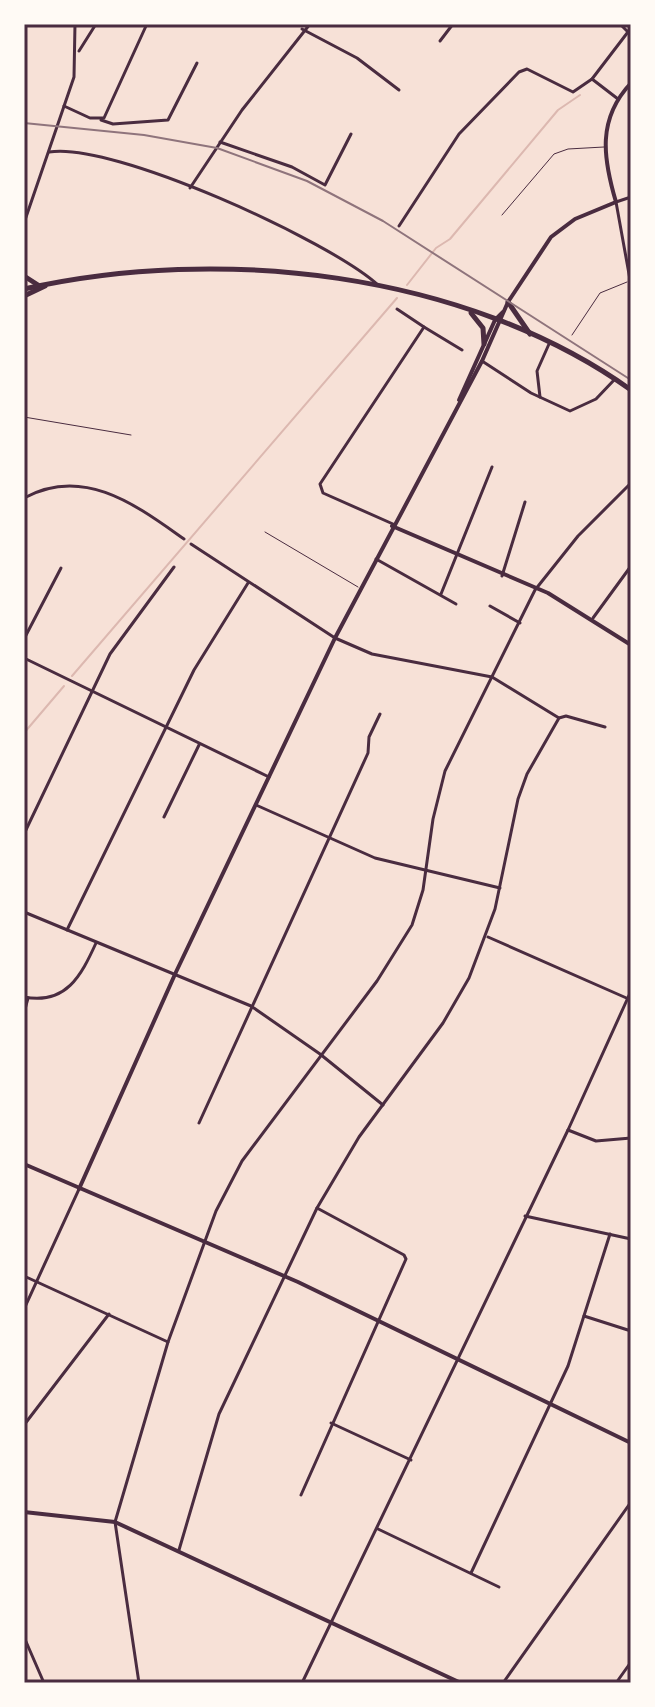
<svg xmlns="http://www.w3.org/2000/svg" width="655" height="1707" viewBox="0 0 655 1707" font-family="'Alegreya Sans',sans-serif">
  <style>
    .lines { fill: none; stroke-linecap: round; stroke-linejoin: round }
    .stream { stroke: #dcb8b0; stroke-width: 2 }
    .service { stroke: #4a2c40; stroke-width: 1 }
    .minor { stroke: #4a2c40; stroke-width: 3 }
    .tertiary { stroke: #4a2c40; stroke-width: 4 }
    .primary { stroke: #4a2c40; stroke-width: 5 }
    .rail { stroke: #8f747c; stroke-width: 2 }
    .neatline { fill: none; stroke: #4a2c40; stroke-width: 3 }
  </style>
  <rect width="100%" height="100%" fill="#f7e1d7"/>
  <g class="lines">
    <g class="stream">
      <path d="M 407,285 L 436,248 L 450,239 L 558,110 L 580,95"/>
      <path d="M 72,676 L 397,298"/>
      <path d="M 24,733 L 64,686"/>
    </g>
    <g class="service">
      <path d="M 502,215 L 554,154 L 568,149 L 604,147"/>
      <path d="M 572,335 L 600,293 L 627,282"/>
      <path d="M 24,417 L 131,435"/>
      <path d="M 265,532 L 358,587"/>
    </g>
    <g class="minor">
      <path d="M 620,24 L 628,32"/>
      <path d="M 302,29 L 357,58 L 399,90"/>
      <path d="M 440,41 L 453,24"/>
      <path d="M 79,51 L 96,24"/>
      <path d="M 592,79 L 618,99"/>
      <path d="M 64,106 L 90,118 L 104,118 L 146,26"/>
      <path d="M 101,120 L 113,124 L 168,120 L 197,63"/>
      <path d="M 220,142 L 292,167 L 325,185 L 351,134"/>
      <path d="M 49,152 C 112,141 330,241 378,285"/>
      <path d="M 190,188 L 242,110 L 310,24"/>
      <path d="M 631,197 L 616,202 L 631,285"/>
      <path d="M 24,223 L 74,77 L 75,24"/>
      <path d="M 399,226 L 459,134 L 519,72 L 527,69 L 573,92 L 592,79 L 631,28"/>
      <path d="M 397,309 L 424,327"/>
      <path d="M 482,361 L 531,393 L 570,411 L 596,399 L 615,379"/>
      <path d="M 540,397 L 537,371 L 549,344"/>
      <path d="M 24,498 C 84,465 137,506 184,539"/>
      <path d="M 393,524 L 323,493 L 320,484 L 424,327 L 462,350"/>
      <path d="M 191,544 L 335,638 L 372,654 L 492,677 L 559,718"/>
      <path d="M 376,559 L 456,604"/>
      <path d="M 502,576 L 525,502"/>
      <path d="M 441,594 L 492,467"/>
      <path d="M 490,606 L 520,623"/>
      <path d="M 593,618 L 631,566"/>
      <path d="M 24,639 L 61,568"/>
      <path d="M 24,658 L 269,777"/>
      <path d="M 256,805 L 375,858 L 500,888"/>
      <path d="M 164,817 L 199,745"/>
      <path d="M 24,834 L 110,654 L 174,567"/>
      <path d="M 24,912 L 251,1006 L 320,1054 L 383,1105"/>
      <path d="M 67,930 L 194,670 L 248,583"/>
      <path d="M 488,937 L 631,1000"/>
      <path d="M 24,997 C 66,1005 81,976 96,943"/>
      <path d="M 24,1013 L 28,998"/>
      <path d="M 199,1123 L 368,753 L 369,737 L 380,714"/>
      <path d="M 568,1130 L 596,1141 L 631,1138"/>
      <path d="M 525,1216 L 631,1239"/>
      <path d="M 24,1276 L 168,1342"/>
      <path d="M 24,1309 L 79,1189"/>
      <path d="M 584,1316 L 631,1331"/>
      <path d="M 331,1423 L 411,1460"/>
      <path d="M 24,1425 L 109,1314"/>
      <path d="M 301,1495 L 406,1259 L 404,1255 L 317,1208"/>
      <path d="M 378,1529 L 499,1587"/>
      <path d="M 179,1550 L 219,1414 L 317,1208 L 359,1137 L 443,1023 L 469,978 L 495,909 L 518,799 L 527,774 L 559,718 L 566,716 L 605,727"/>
      <path d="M 471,1573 L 568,1366 L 610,1234"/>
      <path d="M 24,1637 L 44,1683"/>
      <path d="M 139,1683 L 115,1522 L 168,1342 L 216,1211 L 242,1161 L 377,981 L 412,925 L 423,890 L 433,819 L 445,771 L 535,590 L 578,536 L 631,483"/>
      <path d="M 302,1683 L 568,1130 L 631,991"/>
      <path d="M 503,1683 L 631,1502"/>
      <path d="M 616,1683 L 631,1662"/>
    </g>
    <g class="tertiary">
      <path d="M 459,400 L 495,320 L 503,312"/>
      <path d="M 392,526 L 548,593 L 631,645"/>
      <path d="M 24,1164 L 298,1282 L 631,1443"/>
      <path d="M 79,1189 L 176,972 L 335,638 L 482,361 L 508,302 L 551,237 L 575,219 L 616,202 C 603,158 597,119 631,83"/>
      <path d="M 24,1512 L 115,1522 L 461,1683"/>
    </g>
    <g class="primary">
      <path d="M 24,276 L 38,285"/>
      <path d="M 24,289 C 220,245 464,271 631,390"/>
      <path d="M 24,296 L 45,286"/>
      <path d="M 508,302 L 530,334"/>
      <path d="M 471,313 L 483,328 L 484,344"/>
    </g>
    <path class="rail" d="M 24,123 L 144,135 L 217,148 L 307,181 L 383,221 L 631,380"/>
  </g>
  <rect width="655" height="1707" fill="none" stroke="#fffaf5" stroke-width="52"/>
  <rect x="26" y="26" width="603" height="1655" class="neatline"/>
</svg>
